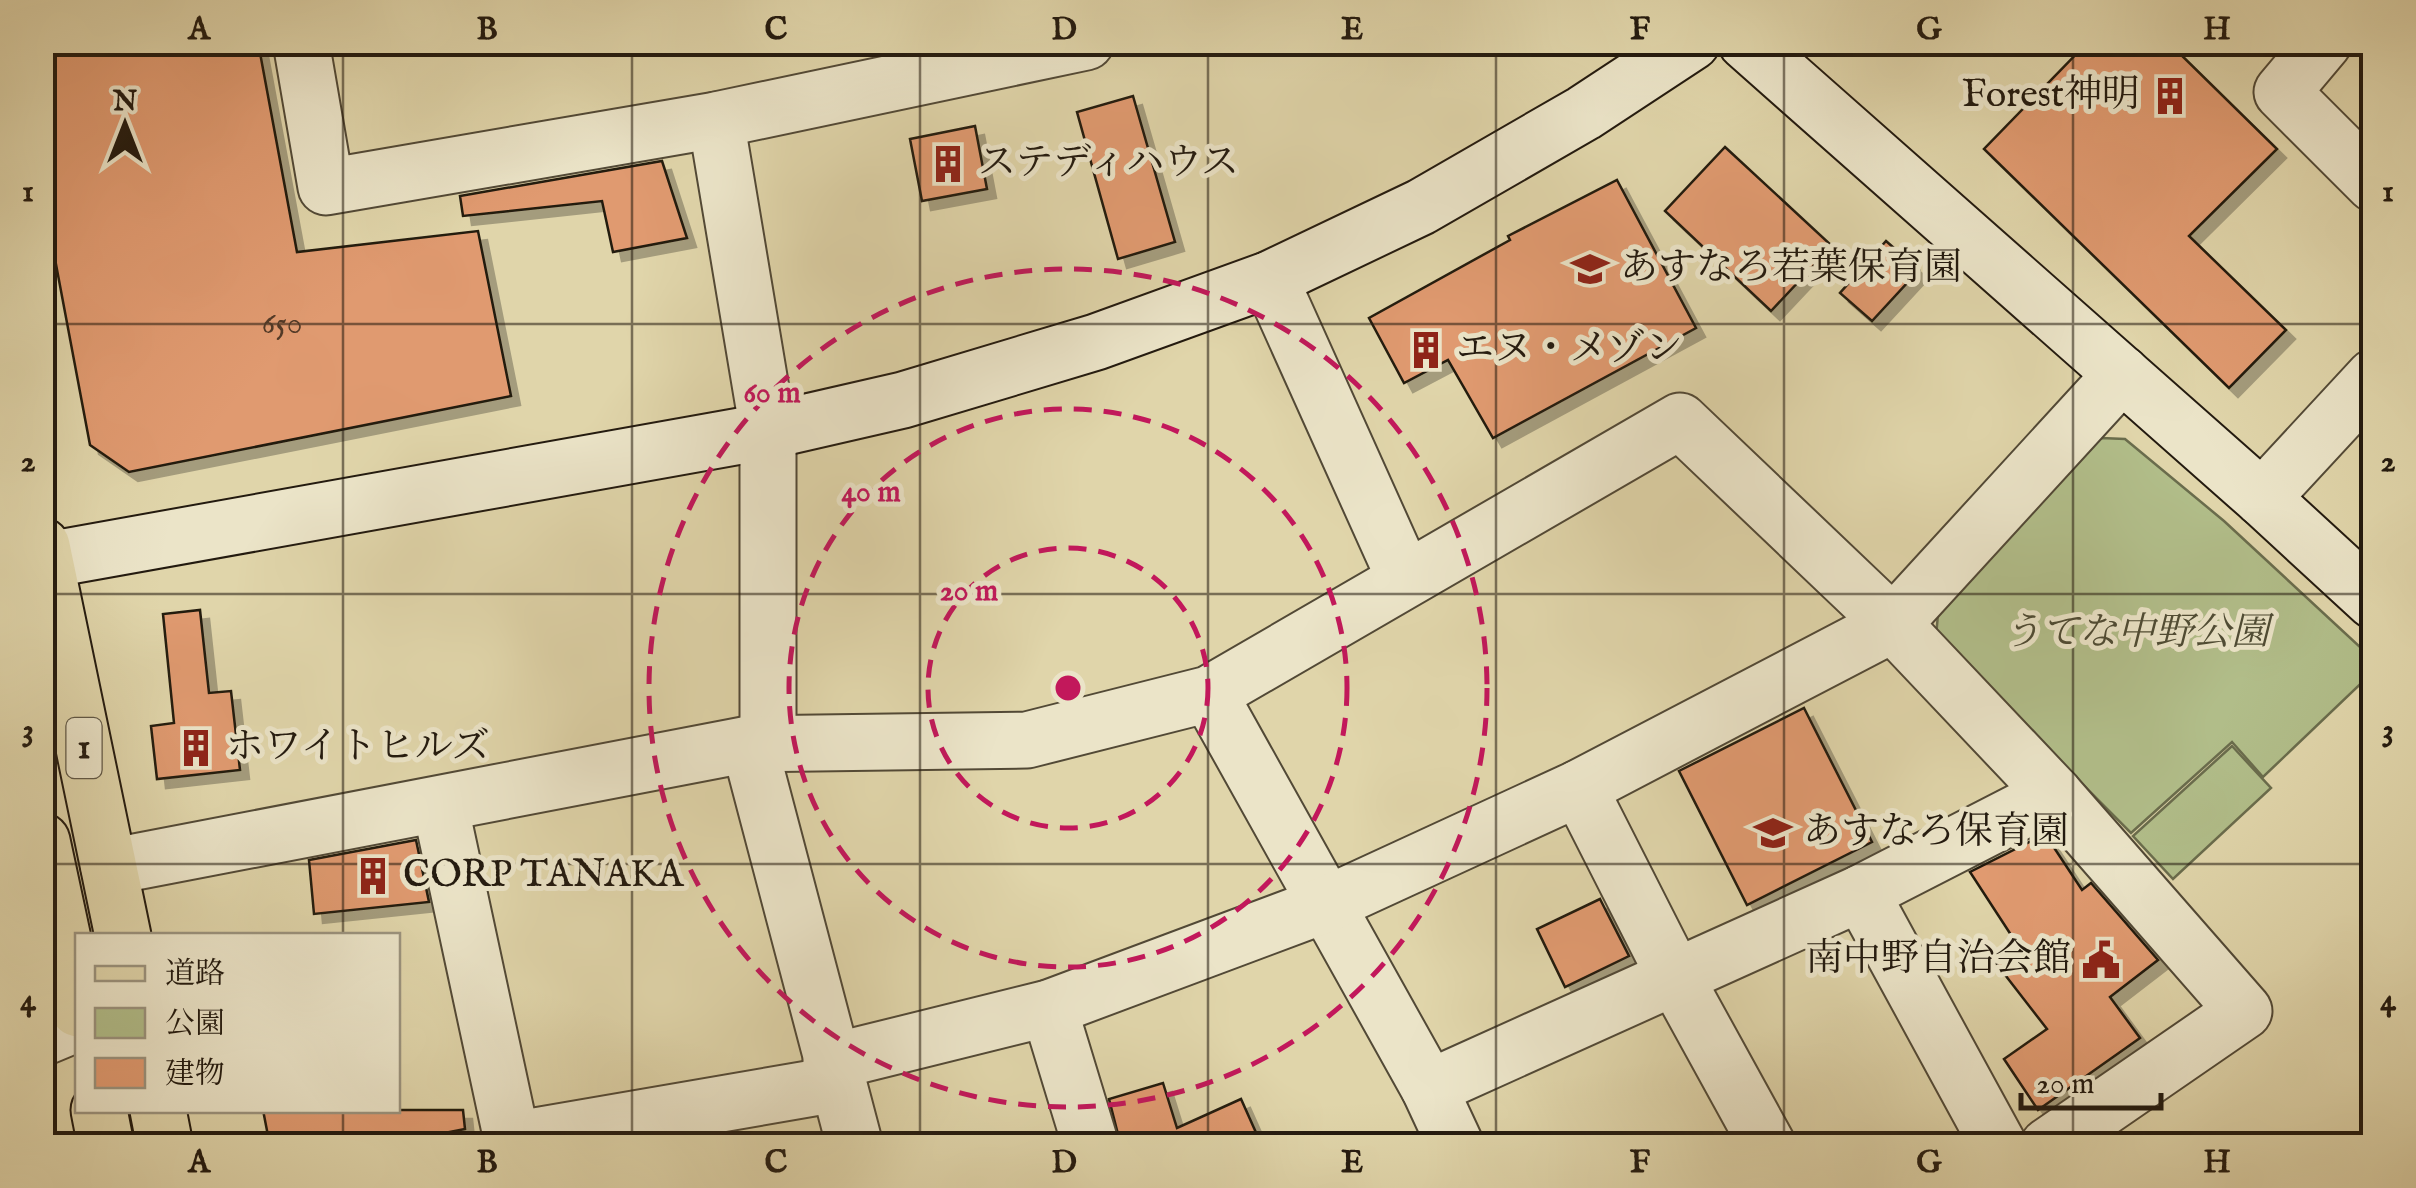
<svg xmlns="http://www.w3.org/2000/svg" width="2416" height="1188" viewBox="0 0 2416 1188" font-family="'IM FELL English','Noto Serif JP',serif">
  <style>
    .green { fill: #b1bd89; stroke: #6a6c4c; stroke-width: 2.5 }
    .building { fill: #e09a70; stroke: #231a0f; stroke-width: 2.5; filter: url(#shadow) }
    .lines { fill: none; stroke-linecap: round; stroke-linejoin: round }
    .street-casing { stroke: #524936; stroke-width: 59 }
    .secondary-casing { stroke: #231a0f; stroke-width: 59 }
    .primary-casing { stroke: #231a0f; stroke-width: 59 }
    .street { stroke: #ebe4c8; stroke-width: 55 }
    .secondary { stroke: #ebe4c8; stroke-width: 55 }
    .primary { stroke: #e0d5aa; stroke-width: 55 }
    .grid { fill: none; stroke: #231a0f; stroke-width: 2.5; stroke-opacity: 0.55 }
    .ring { fill: none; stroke: #c2185b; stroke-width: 5; stroke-dasharray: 18 12 }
    .labels { text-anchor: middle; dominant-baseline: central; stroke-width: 10; stroke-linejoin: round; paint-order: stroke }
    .number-label { font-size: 32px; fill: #523a27 }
    .shield { fill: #ebe4c8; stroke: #5f5746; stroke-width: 2.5 }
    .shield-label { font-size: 35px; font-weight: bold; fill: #231a0f }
    .poi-label { font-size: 38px; fill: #231a0f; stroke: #ebe4c8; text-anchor: start }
    .park-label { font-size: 38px; font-style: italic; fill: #4e4b34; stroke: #ebe4c8 }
    .centre { fill: #c2185b; stroke: #ebe4c8; stroke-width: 5 }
    .ring-label { font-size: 30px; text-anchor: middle; font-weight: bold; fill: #c2185b; stroke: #ebe4c8; stroke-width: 10; stroke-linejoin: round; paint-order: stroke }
    .neatline { fill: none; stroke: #231a0f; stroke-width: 4 }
    .grid-label { font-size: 32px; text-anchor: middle; font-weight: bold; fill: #231a0f }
  </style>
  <defs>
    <filter id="shadow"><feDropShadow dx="9" dy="9" stdDeviation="0" flood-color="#0004"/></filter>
  </defs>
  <rect width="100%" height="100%" fill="#e0d5aa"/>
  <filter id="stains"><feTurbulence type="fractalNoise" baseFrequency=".002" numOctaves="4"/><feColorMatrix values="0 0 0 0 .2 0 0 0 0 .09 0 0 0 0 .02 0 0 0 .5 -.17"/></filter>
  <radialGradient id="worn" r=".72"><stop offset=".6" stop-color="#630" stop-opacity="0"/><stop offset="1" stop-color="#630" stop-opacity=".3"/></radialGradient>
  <g class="green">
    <path d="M 2101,438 L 2125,439 L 2224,521 L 2373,659 L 2373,672 L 2263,777 L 2232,742 L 2131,833 L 1936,637 L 1938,614 Z"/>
    <path d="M 2232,746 L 2271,788 L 2173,879 L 2133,836 Z"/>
  </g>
  <g class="building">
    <path d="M 42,42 L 258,42 L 297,252 L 478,231 L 511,396 L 129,472 L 90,445 L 42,190 Z"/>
    <path d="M 2088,42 L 2168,42 L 2277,149 L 2189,236 L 2286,330 L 2229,388 L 1984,149 Z"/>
    <path d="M 1133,96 L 1175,242 L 1118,259 L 1077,112 Z"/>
    <path d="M 975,126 L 987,189 L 922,201 L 910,139 Z"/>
    <path d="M 1725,147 L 1832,246 L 1771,311 L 1665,211 Z"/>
    <path d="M 662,161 L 687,238 L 613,252 L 602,201 L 463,216 L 460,196 Z"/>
    <path d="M 1617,180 L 1696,328 L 1493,438 L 1448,360 L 1404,383 L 1369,318 L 1510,240 L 1508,236 Z"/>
    <path d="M 1886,241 L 1919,270 L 1872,321 L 1840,293 Z"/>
    <path d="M 200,610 L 209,693 L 231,691 L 240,770 L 157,779 L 151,726 L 174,723 L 163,614 Z"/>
    <path d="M 1804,708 L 1872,842 L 1747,905 L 1679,771 Z"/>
    <path d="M 2045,834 L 2082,890 L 2091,883 L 2158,960 L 2110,997 L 2140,1038 L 2038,1110 L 2004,1059 L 2047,1029 L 1992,958 L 2015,941 L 1970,872 Z"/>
    <path d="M 416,840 L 429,902 L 314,914 L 309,860 Z"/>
    <path d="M 1600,899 L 1629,956 L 1565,987 L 1537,929 Z"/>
    <path d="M 1163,1083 L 1177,1128 L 1241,1099 L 1262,1146 L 1121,1146 L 1109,1099 Z"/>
    <path d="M 263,1110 L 463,1110 L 465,1129 L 378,1146 L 270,1146 Z"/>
  </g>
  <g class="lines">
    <g class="street-casing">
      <g id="street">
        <path d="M 301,42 L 326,187 L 716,120 L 1086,42"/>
        <path d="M 2324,42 L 2282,92 L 2374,184"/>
        <path d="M 716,120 L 768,431 L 768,745"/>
        <path d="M 1270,279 L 1405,579"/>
        <path d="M 2262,498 L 2374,377"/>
        <path d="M 1209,694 L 1429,1088 L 1456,1146"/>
        <path d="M 749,744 L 855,1146"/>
        <path d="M 1579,788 L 1893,624 L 2122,374"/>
        <path d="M 440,805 L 512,1140 L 837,1084"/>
        <path d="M 109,867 L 749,744 L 1027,740 L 1209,694 L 1680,421 L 1893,624 L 2054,794 L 2244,1011 L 2048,1146"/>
        <path d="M 1861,893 L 2054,794"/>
        <path d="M 1049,1008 L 1091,1146"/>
        <path d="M 42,1038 L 78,1023"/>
        <path d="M 831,1062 L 1049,1008 L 1327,904 L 1579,788 L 1675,977 L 1861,893 L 1999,1146"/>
        <path d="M 1429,1088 L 1675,977 L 1768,1146"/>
      </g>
    </g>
    <g class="secondary-casing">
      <g id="secondary">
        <path d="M 1746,42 L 2262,498 L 2374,601"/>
        <path d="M 42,561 L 768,431 L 903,400 L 1096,342 L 1270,279 L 1421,207 L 1584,113 L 1692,42"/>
      </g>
    </g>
    <g class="primary-casing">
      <g id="primary">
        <path d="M 42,546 L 123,936"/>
        <path d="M 42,841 L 78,1009"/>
        <path d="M 99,1110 L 106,1146"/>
        <path d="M 158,1110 L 165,1146"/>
      </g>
    </g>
    <use href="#street" class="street"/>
    <use href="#secondary" class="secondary"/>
    <use href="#primary" class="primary"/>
  </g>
  <path class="grid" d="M 343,42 L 343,936M 632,42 L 632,1146M 920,42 L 920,1146M 1208,42 L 1208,1146M 1496,42 L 1496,1146M 1784,42 L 1784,1146M 2073,42 L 2073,1146M 42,324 L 2374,324M 42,594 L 2374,594M 42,864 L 2374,864M 343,1110 L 343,1146"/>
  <g class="ring">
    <circle cx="1068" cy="688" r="140"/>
    <circle cx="1068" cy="688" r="279"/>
    <circle cx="1068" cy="688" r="419"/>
  </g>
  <defs>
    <g id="building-bare" transform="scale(3)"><path d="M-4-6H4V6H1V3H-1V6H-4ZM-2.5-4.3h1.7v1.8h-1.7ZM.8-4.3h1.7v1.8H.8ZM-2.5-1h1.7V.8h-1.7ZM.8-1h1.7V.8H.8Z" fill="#8f2418" stroke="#ebe4c8" stroke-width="2.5" paint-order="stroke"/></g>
    <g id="school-bare" transform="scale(3)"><path d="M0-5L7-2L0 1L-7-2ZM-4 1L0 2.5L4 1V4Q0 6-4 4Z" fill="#8f2418" stroke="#ebe4c8" stroke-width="2.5" paint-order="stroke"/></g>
    <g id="civic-bare" transform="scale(3)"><path d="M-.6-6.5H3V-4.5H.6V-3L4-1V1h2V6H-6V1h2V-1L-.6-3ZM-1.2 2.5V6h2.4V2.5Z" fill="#8f2418" stroke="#ebe4c8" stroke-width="2.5" paint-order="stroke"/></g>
  </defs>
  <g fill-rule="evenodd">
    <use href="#building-bare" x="2170" y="96"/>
    <use href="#building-bare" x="948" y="164"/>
    <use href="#school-bare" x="1590" y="269"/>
    <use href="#building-bare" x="1426" y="350"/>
    <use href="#building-bare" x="196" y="748"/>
    <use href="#school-bare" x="1773" y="833"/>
    <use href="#building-bare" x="373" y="876"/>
    <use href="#civic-bare" x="2101" y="960"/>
  </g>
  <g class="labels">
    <g class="number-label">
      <text x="282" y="324">650</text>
    </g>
    <rect class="shield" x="66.5" y="718" width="35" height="60" rx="8"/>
    <g class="shield-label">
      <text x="84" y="748">1</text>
    </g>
    <g class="poi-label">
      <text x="2140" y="96" text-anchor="end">Forest神明</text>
      <text x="978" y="164">ステディハウス</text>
      <text x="1620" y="269">あすなろ若葉保育園</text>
      <text x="1456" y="350">エヌ・メゾン</text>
      <text x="226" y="748">ホワイトヒルズ</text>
      <text x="1803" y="833">あすなろ保育園</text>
      <text x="403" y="876">CORP TANAKA</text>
      <text x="2071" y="960" text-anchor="end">南中野自治会館</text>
    </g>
    <g class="park-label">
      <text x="2136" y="634">うてな中野公園</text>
    </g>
  </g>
  <circle cx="1068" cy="688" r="15" class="centre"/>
  <g class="ring-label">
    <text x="772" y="402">60 m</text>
    <text x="871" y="501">40 m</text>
    <text x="969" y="600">20 m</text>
  </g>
  <rect width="2416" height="1188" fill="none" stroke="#e0d5aa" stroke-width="110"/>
  <rect x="75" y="933" width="325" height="180" fill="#ebe4c8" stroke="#9b937e" stroke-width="2.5"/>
  <rect x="95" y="966" width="50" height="15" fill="#e0d5aa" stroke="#9b937e" stroke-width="2.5"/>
  <text x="165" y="983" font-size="30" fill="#231a0f">道路</text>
  <rect x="95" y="1008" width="50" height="30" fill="#b1bd89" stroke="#9b937e" stroke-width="2.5"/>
  <text x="165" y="1033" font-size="30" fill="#231a0f">公園</text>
  <rect x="95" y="1058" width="50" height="30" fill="#e09a70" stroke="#9b937e" stroke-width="2.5"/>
  <text x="165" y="1083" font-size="30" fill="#231a0f">建物</text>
  <g transform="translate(125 125)" stroke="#ebe4c8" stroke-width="8" paint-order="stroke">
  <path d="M0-8L18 38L0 25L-18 38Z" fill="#231a0f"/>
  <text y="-15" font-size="28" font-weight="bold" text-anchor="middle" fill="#231a0f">N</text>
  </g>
  <path d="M2021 1093v15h140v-15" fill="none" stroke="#231a0f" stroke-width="5"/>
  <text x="2036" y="1093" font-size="30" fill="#231a0f" stroke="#ebe4c8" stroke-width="8" paint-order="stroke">20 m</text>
  <rect x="55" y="55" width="2306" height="1078" class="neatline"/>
  <g class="grid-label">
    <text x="199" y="39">A</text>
    <text x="487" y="39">B</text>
    <text x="776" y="39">C</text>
    <text x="1064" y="39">D</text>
    <text x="1352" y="39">E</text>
    <text x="1640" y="39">F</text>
    <text x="1929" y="39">G</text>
    <text x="2217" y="39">H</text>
    <text x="28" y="201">1</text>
    <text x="2388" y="201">1</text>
    <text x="28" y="471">2</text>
    <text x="2388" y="471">2</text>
    <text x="28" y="740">3</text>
    <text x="2388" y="740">3</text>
    <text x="28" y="1010">4</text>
    <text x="2388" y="1010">4</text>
    <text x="199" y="1172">A</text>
    <text x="487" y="1172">B</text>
    <text x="776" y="1172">C</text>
    <text x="1064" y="1172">D</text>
    <text x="1352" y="1172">E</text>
    <text x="1640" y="1172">F</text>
    <text x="1929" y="1172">G</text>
    <text x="2217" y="1172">H</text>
  </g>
  <rect width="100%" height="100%" filter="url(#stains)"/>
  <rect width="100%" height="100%" fill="url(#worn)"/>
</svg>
